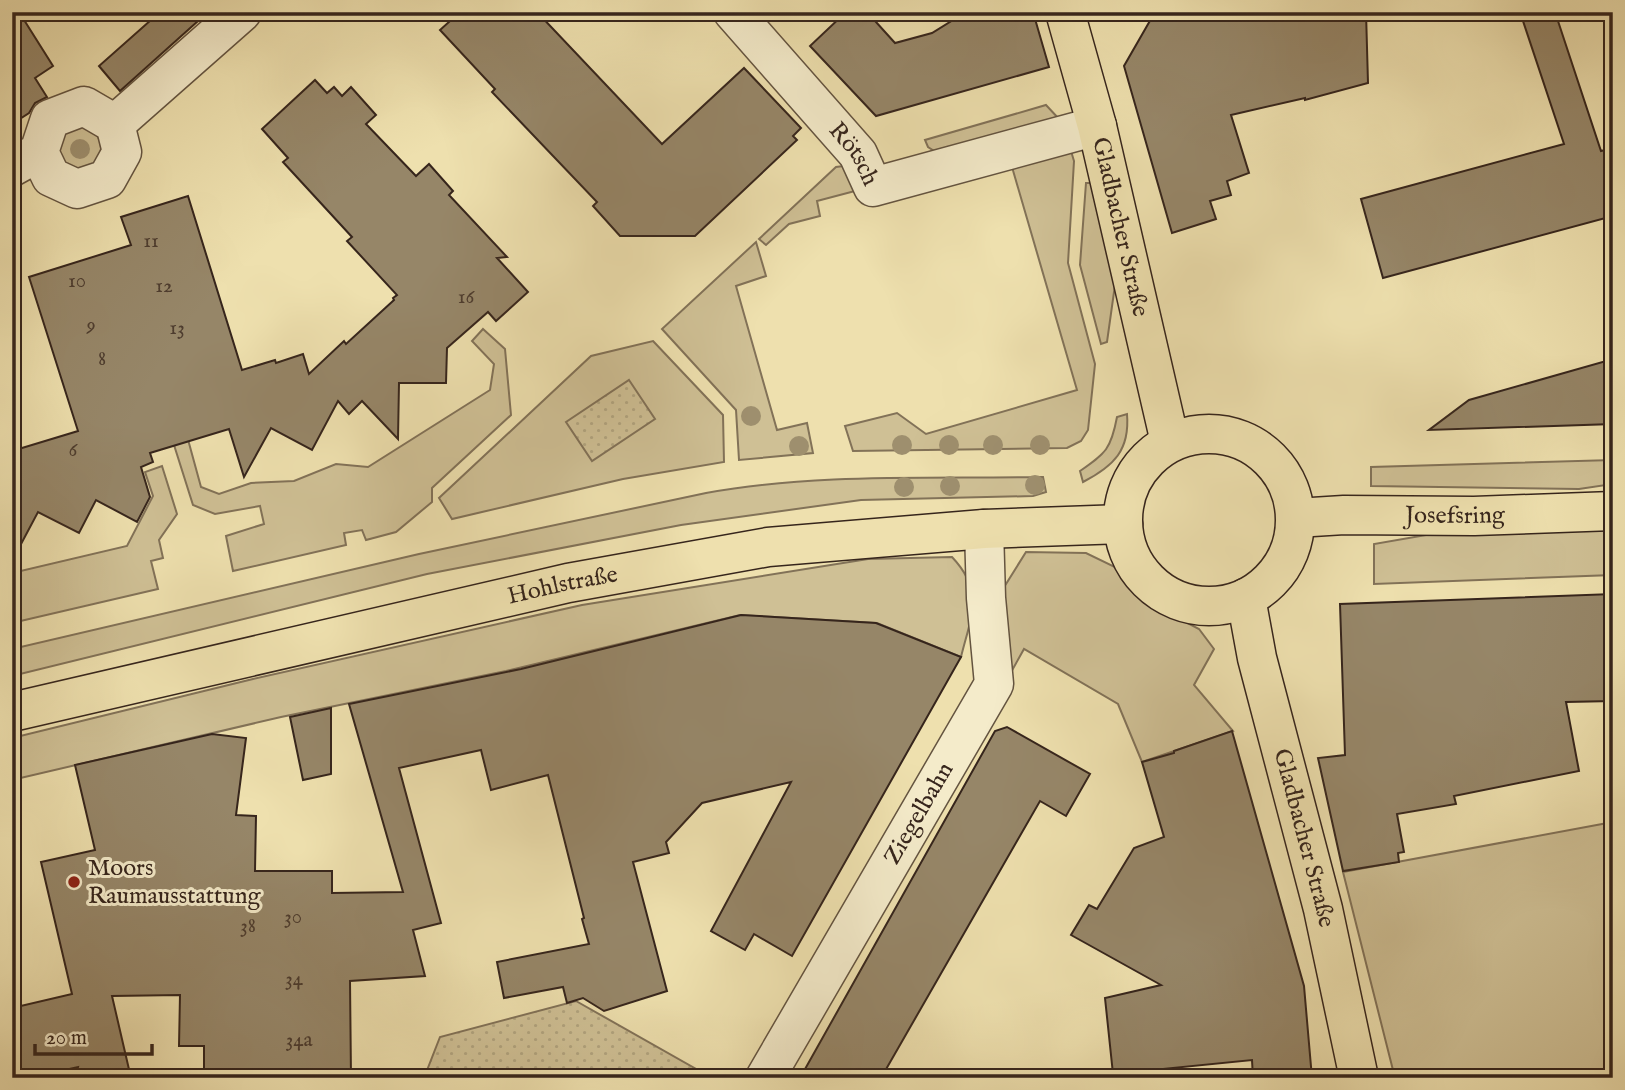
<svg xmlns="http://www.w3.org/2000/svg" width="1625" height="1090" viewBox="0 0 1625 1090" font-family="'IM FELL English',serif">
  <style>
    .grass { fill: #cfc095; stroke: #827258; stroke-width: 2 }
    .park { fill: url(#park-dots); stroke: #827258; stroke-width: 2 }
    .building { fill: #968668; stroke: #36251c; stroke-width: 2 }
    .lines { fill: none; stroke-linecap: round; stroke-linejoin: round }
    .minor-casing { stroke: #645440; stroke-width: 41 }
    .major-casing { stroke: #36251c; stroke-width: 41 }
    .minor { stroke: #f4ebca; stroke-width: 38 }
    .major { stroke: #eee0ae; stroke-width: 38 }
    .tree { fill: #9e8f6e }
    .poi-dot { fill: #8f2418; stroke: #f4ebca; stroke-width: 2.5 }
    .labels { text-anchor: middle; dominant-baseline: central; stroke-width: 6; stroke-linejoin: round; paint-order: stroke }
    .number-label { font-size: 21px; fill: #4e3d2f }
    .street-label { font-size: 24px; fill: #36251c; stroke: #f4ebca }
    .poi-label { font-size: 24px; fill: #36251c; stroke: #f4ebca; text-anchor: start }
  </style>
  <defs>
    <pattern id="park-dots" width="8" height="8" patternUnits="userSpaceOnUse" patternTransform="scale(1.75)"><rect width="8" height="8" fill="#cfc095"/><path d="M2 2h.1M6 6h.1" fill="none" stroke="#b2a580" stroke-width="1.8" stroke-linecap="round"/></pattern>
  </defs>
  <rect width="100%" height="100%" fill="#eee0ae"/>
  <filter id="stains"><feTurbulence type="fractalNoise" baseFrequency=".00286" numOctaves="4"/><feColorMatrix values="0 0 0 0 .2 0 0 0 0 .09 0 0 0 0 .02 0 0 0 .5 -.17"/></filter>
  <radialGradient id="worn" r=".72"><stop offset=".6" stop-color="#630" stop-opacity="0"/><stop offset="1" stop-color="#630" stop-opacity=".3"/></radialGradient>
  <g class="grass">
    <path d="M 1046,105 L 1060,120 L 939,154 L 928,147 L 925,140 Z"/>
    <circle cx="80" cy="148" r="21"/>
    <path d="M 1071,151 L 1074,161 L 1068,263 L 1095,364 L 1088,430 L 1081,441 L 1067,448 L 853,451 L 845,426 L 897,413 L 926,434 L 1077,390 L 1012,167 Z"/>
    <path d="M 851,165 L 855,191 L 817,201 L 820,216 L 789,224 L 766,245 L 759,239 L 836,167 Z"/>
    <path d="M 1086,183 L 1092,183 L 1115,285 L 1107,342 L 1101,344 L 1080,265 Z"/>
    <path d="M 756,242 L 766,276 L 736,286 L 777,430 L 807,423 L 813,453 L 739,460 L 736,410 L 662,329 Z"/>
    <path d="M 483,329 L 505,349 L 511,415 L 432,488 L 432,502 L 396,532 L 366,540 L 362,530 L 344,533 L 346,545 L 233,571 L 226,536 L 264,524 L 260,506 L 215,514 L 193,505 L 162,407 L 178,403 L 201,487 L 219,494 L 251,483 L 294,481 L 336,464 L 368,467 L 490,390 L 494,364 L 472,341 Z"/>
    <path d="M 653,341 L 723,415 L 724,462 L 623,479 L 452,519 L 439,498 L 591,356 Z"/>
    <path d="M 1127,414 C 1130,450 1114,466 1083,482 L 1080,471 C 1106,453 1111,449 1117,417 Z"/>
    <path d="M 1613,460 L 1613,484 L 1579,489 L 1371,486 L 1371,467 Z"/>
    <path d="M 162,466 L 177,514 L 159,540 L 163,558 L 151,561 L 158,589 L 12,623 L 12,573 L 127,546 L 153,496 L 145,472 Z"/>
    <path d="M 1043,477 L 1046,492 L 1033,496 L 861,500 L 681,525 L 427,574 L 12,676 L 12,649 L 419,554 L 706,493 C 816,473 931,479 1043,477 Z"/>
    <path d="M 1613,529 L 1613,575 L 1374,584 L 1374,544 L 1426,535 Z"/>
    <path d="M 1026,552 L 1086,553 L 1117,568 L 1140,594 L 1172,615 L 1199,629 L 1214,649 L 1194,685 L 1233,731 L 1142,762 L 1118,704 L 1024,649 L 1010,674 L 996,600 Z"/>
    <path d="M 952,557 C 985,592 971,616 961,657 L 877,623 L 740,615 L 506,671 L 281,717 L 12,780 L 12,738 L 253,679 L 582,605 L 868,559 Z"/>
    <path d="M 1613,822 L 1613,1078 L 1395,1078 L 1343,872 Z"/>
  </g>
  <g class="park">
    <path d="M 629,380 L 655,419 L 592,461 L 566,422 Z"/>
    <path d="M 576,1001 L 712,1078 L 424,1078 L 440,1037 Z"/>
  </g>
  <g class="building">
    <path d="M 12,12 L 19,12 L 53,66 L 35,78 L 47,97 L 35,103 L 29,113 L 12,124 Z"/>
    <path d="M 160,12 L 208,12 L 120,91 L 99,66 Z"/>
    <path d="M 460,12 L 537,12 L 662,144 L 744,68 L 801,128 L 793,136 L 797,140 L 695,236 L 620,236 L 593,206 L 597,202 L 492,92 L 495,89 L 440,30 Z"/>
    <path d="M 846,12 L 867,12 L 895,43 L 932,33 L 966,12 L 1033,12 L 1049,67 L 876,116 L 810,46 Z"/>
    <path d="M 1155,12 L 1366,12 L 1368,83 L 1305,100 L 1305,98 L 1231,115 L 1249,173 L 1227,181 L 1231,195 L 1210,201 L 1216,219 L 1172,233 L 1124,66 Z"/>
    <path d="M 1520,12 L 1555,12 L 1601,151 L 1613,148 L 1613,216 L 1383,278 L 1361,199 L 1564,144 Z"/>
    <path d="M 315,80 L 327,93 L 334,87 L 342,96 L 351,87 L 376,115 L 366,124 L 416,176 L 429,164 L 453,191 L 449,195 L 507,257 L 497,258 L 528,292 L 496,321 L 488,312 L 447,348 L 446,383 L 399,383 L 398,439 L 362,401 L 349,414 L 338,401 L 312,450 L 271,428 L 244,477 L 229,429 L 150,453 L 153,462 L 141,467 L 150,497 L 137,522 L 96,500 L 79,533 L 38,512 L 12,561 L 12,451 L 78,431 L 29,277 L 131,245 L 121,217 L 188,196 L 242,370 L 275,360 L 276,363 L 303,354 L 309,374 L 344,341 L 346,344 L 394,300 L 393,298 L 397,295 L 347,241 L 352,237 L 283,162 L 288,158 L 262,129 Z"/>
    <path d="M 1613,359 L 1613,424 L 1429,430 L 1469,400 Z"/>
    <path d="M 1613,594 L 1613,701 L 1566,702 L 1579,771 L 1454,796 L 1456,804 L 1397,814 L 1404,852 L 1398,853 L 1399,862 L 1343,871 L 1318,758 L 1345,755 L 1340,604 Z"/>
    <path d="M 741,615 L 876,623 L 961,657 L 792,956 L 754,934 L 745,950 L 711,931 L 791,782 L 702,803 L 666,842 L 669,853 L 633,862 L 667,991 L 604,1011 L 583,998 L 567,1003 L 563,987 L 504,998 L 497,962 L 589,944 L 582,919 L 584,918 L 548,775 L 491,790 L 481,750 L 399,768 L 441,923 L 413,930 L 425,976 L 350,981 L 351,1078 L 204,1078 L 204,1046 L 179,1046 L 180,995 L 112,996 L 131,1078 L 75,1078 L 78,1067 L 28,1078 L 12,1078 L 12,1008 L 72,994 L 41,862 L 95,850 L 75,765 L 212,734 L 246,738 L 236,815 L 256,816 L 255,871 L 332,871 L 332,893 L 403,892 L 349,704 L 521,669 Z"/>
    <path d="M 331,708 L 331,774 L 303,780 L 290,717 Z"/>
    <path d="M 1007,727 L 1090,774 L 1066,816 L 1040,801 L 881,1078 L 800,1078 L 995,731 Z"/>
    <path d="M 1232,731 L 1304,986 L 1312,1078 L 1253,1078 L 1252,1060 L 1113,1074 L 1105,998 L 1161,985 L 1071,935 L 1089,905 L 1097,909 L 1134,848 L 1164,837 L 1142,762 L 1174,753 L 1174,751 Z"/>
  </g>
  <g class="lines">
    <g class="minor-casing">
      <g id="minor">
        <path id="s1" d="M 733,12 L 858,154 L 873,187 L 1097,126"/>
        <path d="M 115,124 L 242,12"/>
        <path d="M 12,167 L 39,152 L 50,119 L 84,106 L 115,124 L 122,152 L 107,179 L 77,189 L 51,177 L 39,152"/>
        <path id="s2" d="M 765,1078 L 994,684 L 986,598 L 984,529"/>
      </g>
    </g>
    <g class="major-casing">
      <g id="major">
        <path id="s3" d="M 1065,12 L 1097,126 L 1170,442"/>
        <circle cx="1209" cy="520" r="86"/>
        <path id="s4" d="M 1296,518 L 1344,515 L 1474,516 L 1613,511"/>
        <path id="s5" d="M 1246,598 L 1257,658 L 1323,909 L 1359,1078"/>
        <path id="s6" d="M 12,712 L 568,583 L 768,547 L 984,529 L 1123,524"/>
      </g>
    </g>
    <use href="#minor" class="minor"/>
    <use href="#major" class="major"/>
  </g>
  <g class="tree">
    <circle cx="80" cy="149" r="10"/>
    <circle cx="751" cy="416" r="10"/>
    <circle cx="902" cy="445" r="10"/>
    <circle cx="949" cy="445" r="10"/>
    <circle cx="993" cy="445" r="10"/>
    <circle cx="1040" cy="445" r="10"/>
    <circle cx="799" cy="446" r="10"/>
    <circle cx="1035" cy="485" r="10"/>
    <circle cx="950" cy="486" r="10"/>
    <circle cx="904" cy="487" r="10"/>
  </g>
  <circle class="poi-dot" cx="74" cy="882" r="7"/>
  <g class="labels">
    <g class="number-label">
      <text x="151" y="241">11</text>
      <text x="77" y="281">10</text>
      <text x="164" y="286">12</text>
      <text x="466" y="297">16</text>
      <text x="91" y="325">9</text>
      <text x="177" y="328">13</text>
      <text x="102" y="359">8</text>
      <text x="73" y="450">6</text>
      <text x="293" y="917">30</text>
      <text x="248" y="926">38</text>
      <text x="294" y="979">34</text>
      <text x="299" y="1040">34a</text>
    </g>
    <g class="street-label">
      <text stroke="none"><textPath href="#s1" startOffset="187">Rötsch</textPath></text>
      <text stroke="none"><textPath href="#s3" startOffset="222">Gladbacher Straße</textPath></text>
      <text stroke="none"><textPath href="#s4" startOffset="159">Josefsring</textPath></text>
      <text stroke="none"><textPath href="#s6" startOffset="565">Hohlstraße</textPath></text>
      <text stroke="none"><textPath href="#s2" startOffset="306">Ziegelbahn</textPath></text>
      <text stroke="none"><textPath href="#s5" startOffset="247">Gladbacher Straße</textPath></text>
    </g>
    <g class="poi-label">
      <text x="88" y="868">Moors<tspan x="88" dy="28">Raumausstattung</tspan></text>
    </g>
  </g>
  <rect width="1625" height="1090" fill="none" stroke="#eee0ae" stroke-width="42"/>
  <rect x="14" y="14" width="1597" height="1062" fill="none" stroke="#36251c" stroke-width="3.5"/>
  <rect x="21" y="21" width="1583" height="1048" fill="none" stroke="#36251c" stroke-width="2"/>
  <path d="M35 1044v10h117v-10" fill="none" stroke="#36251c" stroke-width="3.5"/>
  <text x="46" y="1044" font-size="21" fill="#36251c" stroke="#f4ebca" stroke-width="5" paint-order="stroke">20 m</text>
  <rect width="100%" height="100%" filter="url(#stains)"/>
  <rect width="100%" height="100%" fill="url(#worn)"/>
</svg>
